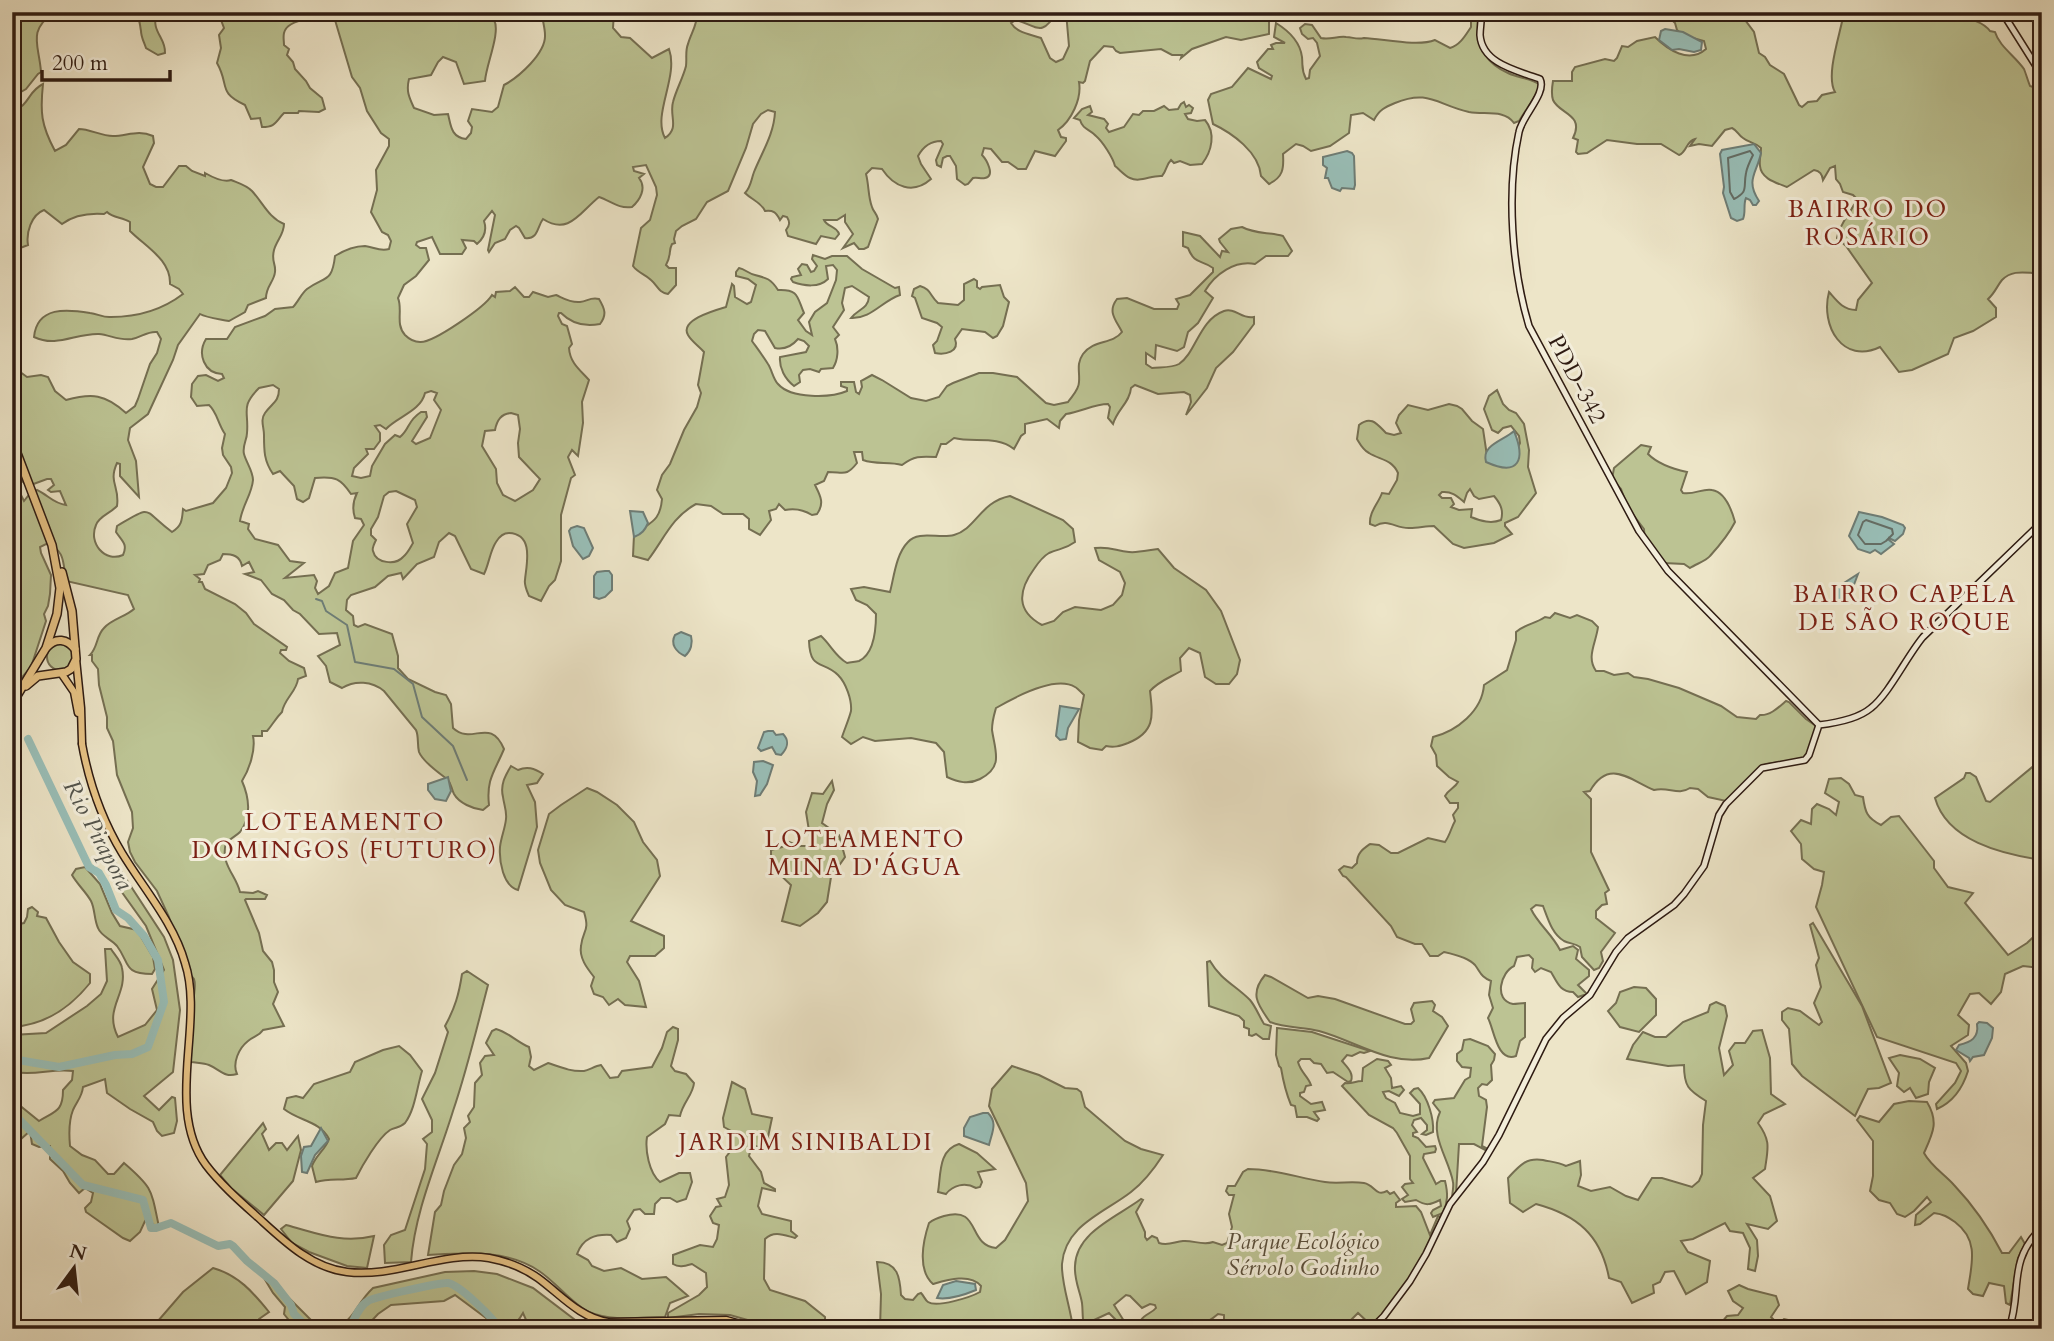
<svg xmlns="http://www.w3.org/2000/svg" width="2054" height="1341" viewBox="0 0 2054 1341" font-family="Cardo,serif">
  <style>
    .green { fill: #bcc393; stroke: #756f52; stroke-width: 2; fill-rule: evenodd }
    .water { fill: #99bfb8; stroke: #6e7d76; stroke-width: 2 }
    .lines { fill: none; stroke-linecap: round; stroke-linejoin: round }
    .shore { stroke: #646d65; stroke-width: 2 }
    .stream { stroke: #6e7d76; stroke-width: 2 }
    .river { stroke: #99bfb8; stroke-width: 8 }
    .secondary-casing { stroke: #2e1b12; stroke-width: 8 }
    .primary-casing { stroke: #2e1b12; stroke-width: 9 }
    .highway-casing { stroke: #2e1b12; stroke-width: 10 }
    .secondary { stroke: #f3eedb; stroke-width: 5 }
    .primary { stroke: #e6c284; stroke-width: 6 }
    .highway { stroke: #e6c284; stroke-width: 7 }
    .labels { text-anchor: middle; dominant-baseline: central; stroke-width: 6; stroke-linejoin: round; paint-order: stroke }
    .street-label { font-size: 23px; fill: #2e1b12; stroke: #f3eedb }
    .park-label { font-size: 23px; font-style: italic; fill: #594d39; stroke: #f3eedb }
    .neighbourhood-label { font-size: 24px; letter-spacing: 2px; fill: #7a1f14; stroke: #f3eedb }
    .water-label { font-size: 24px; font-style: italic; fill: #53544c; stroke: #f3eedb }
  </style>
  <rect width="100%" height="100%" fill="#ede5c8"/>
  <filter id="stains"><feTurbulence type="fractalNoise" baseFrequency=".00286" numOctaves="4"/><feColorMatrix values="0 0 0 0 .2 0 0 0 0 .09 0 0 0 0 .02 0 0 0 .5 -.17"/></filter>
  <radialGradient id="worn" r=".72"><stop offset=".6" stop-color="#630" stop-opacity="0"/><stop offset="1" stop-color="#630" stop-opacity=".3"/></radialGradient>
  <g class="green">
    <path d="M 12,12 L 54,12 C 27,32 39,44 41,72 L 38,74 L 26,89 L 12,97 Z"/>
    <path d="M 130,12 L 157,12 C 150,32 166,37 165,53 L 158,55 L 146,48 C 144,42 141,37 141,31 C 139,21 141,17 130,12 Z"/>
    <path d="M 218,12 L 476,12 L 482,21 L 494,20 C 501,32 486,65 485,81 L 464,84 L 456,62 L 443,57 L 438,62 L 431,75 L 409,79 C 406,91 409,97 414,108 L 434,115 L 448,114 C 451,126 451,137 466,139 L 471,133 L 472,127 L 468,121 L 472,109 L 492,112 L 498,107 L 504,85 C 519,77 546,53 545,35 C 545,27 542,20 542,12 L 614,12 L 613,28 L 621,37 L 630,38 L 652,58 L 669,49 C 679,77 652,114 665,138 C 680,128 669,116 673,102 C 676,90 683,78 686,66 C 687,58 685,51 688,44 C 691,33 698,24 697,12 L 1057,12 C 1041,38 1038,26 1016,20 L 1011,23 C 1017,33 1030,34 1041,38 L 1050,58 L 1056,62 L 1063,59 L 1069,46 L 1066,12 L 1280,12 L 1278,17 L 1269,18 L 1269,34 L 1241,40 L 1226,37 L 1192,49 L 1181,58 L 1182,55 L 1172,55 L 1161,49 L 1120,53 L 1116,51 L 1113,47 L 1104,46 L 1090,61 L 1085,81 L 1083,83 L 1079,82 C 1082,99 1071,121 1058,130 L 1061,137 L 1066,138 L 1066,141 L 1055,156 L 1035,151 L 1026,169 L 1018,169 L 1008,162 L 1002,162 L 991,149 L 984,148 L 982,155 C 986,159 996,176 985,178 C 981,179 977,177 973,178 L 968,184 L 965,185 L 957,179 L 956,166 L 950,156 L 947,156 L 943,158 L 941,167 L 937,165 L 936,160 L 943,144 L 941,141 C 930,141 923,147 918,156 L 921,164 L 931,179 C 913,195 894,187 882,169 L 872,168 L 866,174 C 869,185 868,197 872,207 C 873,211 877,214 878,219 L 868,247 L 864,249 L 859,249 L 854,243 L 843,248 L 853,234 L 845,222 L 845,215 L 837,220 L 824,220 C 827,227 837,226 839,234 L 835,239 L 821,236 L 816,244 L 788,236 L 786,230 C 790,225 790,222 787,217 L 783,216 L 780,220 C 776,212 773,210 765,211 C 761,202 752,200 745,193 C 751,187 751,180 754,172 C 762,152 774,134 775,112 L 768,110 L 761,114 L 753,124 L 746,148 L 728,191 L 707,202 L 696,219 L 682,226 L 676,231 L 674,239 L 675,243 L 672,244 C 668,252 672,254 666,265 L 669,268 L 676,268 L 676,285 L 668,294 C 658,292 658,286 651,280 C 645,274 638,273 633,266 L 641,228 L 650,220 L 657,195 L 656,187 L 646,165 L 633,167 L 634,171 L 644,174 L 639,178 C 647,188 640,200 632,207 C 618,209 611,201 599,197 C 580,212 569,236 543,219 C 537,227 538,240 525,238 L 519,228 L 516,226 L 510,230 L 505,239 L 495,243 L 489,252 L 488,250 L 495,215 L 492,211 L 484,221 C 487,230 484,238 477,244 L 474,241 L 462,240 L 466,248 L 462,254 L 440,254 L 432,237 L 417,242 L 416,245 L 420,248 L 426,248 L 429,260 L 416,276 L 404,285 L 398,298 C 403,310 395,324 405,335 C 408,338 414,342 420,342 C 433,343 485,307 492,295 L 495,297 L 496,292 L 510,291 L 515,287 L 524,297 L 529,297 L 533,292 L 548,297 L 556,295 C 563,298 570,303 580,302 C 588,301 590,297 599,299 C 605,309 607,315 600,324 C 585,327 572,324 561,313 L 559,313 L 558,316 L 562,324 L 567,326 L 572,344 L 569,348 C 570,363 580,370 589,380 L 582,402 L 583,423 L 578,456 L 572,450 L 568,457 L 575,475 L 571,478 L 561,515 L 561,561 L 555,580 L 549,586 L 541,601 L 529,596 C 527,591 524,585 525,580 C 526,566 535,534 509,533 C 504,533 499,537 496,542 C 490,551 489,564 484,574 L 471,569 L 455,536 L 449,533 L 439,542 L 434,557 L 417,564 L 403,579 L 401,573 L 388,576 L 375,587 L 351,595 L 347,600 L 346,610 L 353,616 L 354,625 L 358,627 L 365,624 L 392,634 L 398,656 L 398,668 L 408,679 L 435,692 L 446,695 L 451,704 L 453,728 C 472,746 490,716 504,749 C 495,771 486,779 489,805 L 483,810 C 473,809 459,803 454,794 C 451,788 452,784 447,779 C 439,773 423,762 419,752 C 417,744 419,737 416,730 L 384,691 C 372,681 355,680 342,688 L 330,682 L 326,666 L 318,656 L 340,645 L 337,633 L 319,634 L 300,614 L 293,610 L 284,600 L 272,594 L 261,580 L 245,574 L 254,572 L 249,562 L 242,566 C 240,556 233,554 223,554 L 220,560 L 208,565 L 204,574 L 195,575 L 200,579 L 199,582 L 202,582 L 205,589 L 235,604 L 246,613 L 254,624 L 287,647 L 286,650 L 281,650 L 280,653 L 289,661 L 304,668 L 306,676 L 298,679 C 297,691 284,699 282,712 C 275,719 273,724 267,731 L 262,731 L 262,736 L 253,736 C 256,750 249,770 242,781 C 249,797 252,817 240,832 C 236,836 231,838 226,843 C 220,864 236,875 240,892 L 253,893 L 258,891 L 267,895 L 265,899 L 246,899 L 245,900 L 259,933 L 263,951 L 272,962 L 274,970 L 274,982 L 278,992 L 273,1004 L 284,1026 L 263,1030 C 259,1036 254,1036 248,1041 C 239,1048 232,1063 237,1074 C 224,1078 221,1070 209,1065 C 204,1063 197,1063 191,1062 C 189,1049 188,1025 191,1012 C 192,1005 197,987 194,979 C 192,976 189,974 185,972 L 169,917 L 157,891 L 135,862 L 130,852 L 128,842 L 133,828 L 132,812 L 117,775 L 113,741 L 107,728 L 107,717 L 99,685 L 98,669 L 92,661 L 92,655 L 90,655 C 98,647 96,636 104,628 C 112,619 125,617 134,609 L 128,595 L 66,581 C 63,565 66,549 46,544 L 40,547 L 41,553 L 51,575 L 50,594 L 48,606 L 44,614 L 46,621 L 31,667 L 18,682 L 12,682 L 12,489 L 19,491 L 24,501 L 28,496 L 37,490 C 48,495 54,504 66,505 L 60,491 L 51,492 L 48,490 L 54,485 L 51,479 L 47,479 L 28,486 L 16,476 L 19,471 L 18,451 L 21,435 L 12,425 L 12,366 L 27,377 L 41,375 L 48,377 L 55,391 L 66,400 C 92,393 105,394 126,413 L 135,406 L 138,399 L 150,364 L 157,353 L 161,339 L 157,332 C 147,331 142,337 132,339 C 120,341 110,335 99,334 C 76,333 57,348 34,337 C 37,306 67,309 90,313 C 98,314 104,318 111,317 C 137,317 162,310 183,294 L 179,289 L 170,284 C 171,260 146,247 130,231 L 130,222 C 122,217 113,218 107,212 L 104,214 C 90,213 74,215 62,224 L 44,210 C 31,215 26,233 28,245 L 20,248 L 12,259 L 12,112 C 31,104 27,92 43,84 C 40,112 41,125 55,151 L 66,145 L 79,129 C 90,129 101,136 113,136 C 127,136 138,129 153,136 L 154,143 L 143,167 L 150,184 L 156,187 L 163,187 L 179,166 L 186,166 L 192,171 L 205,176 L 205,173 C 212,177 223,183 231,180 C 238,183 246,185 252,191 C 263,203 269,218 284,224 C 284,234 277,240 274,250 C 271,262 276,263 275,272 C 274,282 266,286 266,298 L 248,305 L 245,312 L 229,321 C 220,319 207,318 200,314 L 178,345 L 173,360 L 148,414 L 130,428 L 128,440 L 136,461 L 139,497 L 120,476 L 120,464 L 117,463 C 108,483 120,486 117,506 C 111,513 99,516 96,525 C 88,543 105,563 123,555 C 128,544 122,541 116,532 L 117,526 C 154,504 141,509 172,532 C 182,526 182,520 183,509 L 186,511 L 213,503 L 226,488 L 232,473 L 231,467 L 223,455 L 222,448 L 225,434 C 218,424 217,412 209,405 L 197,406 L 191,397 L 192,384 L 198,376 L 206,375 L 218,381 L 224,378 L 222,374 C 204,373 197,354 206,339 L 227,339 L 235,327 L 265,316 L 275,309 L 293,307 C 298,302 301,294 307,289 C 325,276 332,283 335,256 C 343,251 355,246 365,246 C 374,247 380,252 389,249 L 391,241 L 388,235 L 382,232 L 371,212 L 377,190 L 376,170 L 389,146 L 389,139 L 381,133 L 367,111 L 360,88 L 352,77 L 335,20 C 323,17 288,17 284,33 C 283,37 284,41 284,45 L 289,49 L 287,55 L 293,62 L 295,69 L 306,81 L 310,88 L 322,98 L 325,109 L 319,112 L 299,111 L 298,113 L 284,113 C 275,122 276,127 262,127 L 260,118 L 251,119 L 245,105 C 217,92 230,86 217,63 L 221,48 L 219,35 L 224,28 ZM 273,385 L 279,389 C 279,402 272,403 265,413 C 260,420 264,427 264,435 C 264,451 264,461 273,474 L 280,471 L 294,486 L 297,499 L 303,502 L 309,498 L 315,478 C 336,476 341,479 351,494 L 357,493 C 353,501 352,509 355,518 L 361,519 L 364,525 L 353,541 L 348,568 L 335,573 L 329,586 L 318,594 L 315,588 L 317,581 L 314,575 L 285,578 L 304,563 L 290,561 L 278,545 L 255,539 L 248,529 L 249,524 L 240,521 C 242,506 252,494 253,480 C 253,471 246,462 244,454 C 242,446 247,440 247,433 C 249,411 240,407 259,388 ZM 431,391 L 437,393 L 434,400 L 441,410 L 430,438 L 416,444 L 412,441 L 427,417 L 426,412 L 421,412 C 407,421 410,429 400,437 L 395,435 L 385,444 L 372,466 L 370,476 L 361,478 L 352,476 L 354,468 L 368,454 L 366,449 L 374,449 L 380,441 L 380,433 L 375,426 L 380,425 L 386,429 C 397,417 421,411 425,393 ZM 511,413 L 518,415 L 520,429 L 518,443 L 519,457 L 540,479 L 533,490 L 515,501 L 503,495 L 497,483 L 496,469 L 482,446 L 485,431 L 495,430 C 497,420 501,414 511,413 ZM 396,491 L 415,500 L 417,507 L 407,524 L 413,543 C 410,548 408,553 403,557 C 396,565 376,564 373,551 C 372,549 375,542 376,540 L 371,535 L 371,529 L 378,517 L 384,496 L 389,492 Z"/>
    <path d="M 1659,12 L 1739,12 L 1754,32 L 1759,53 L 1765,57 L 1770,65 L 1784,74 L 1799,105 L 1802,107 L 1808,102 L 1817,101 L 1822,95 L 1835,92 C 1825,75 1841,32 1844,12 L 1965,12 C 1972,24 1981,19 1990,31 L 1995,32 C 1999,46 2015,56 2024,69 C 2026,74 2028,81 2030,86 L 2042,90 L 2042,273 C 2028,274 2014,268 2002,280 C 1997,286 1995,293 1988,299 L 1996,308 L 1996,317 L 1973,331 L 1954,338 L 1948,354 L 1912,370 L 1899,372 L 1880,347 C 1843,365 1820,326 1829,292 C 1837,301 1843,310 1856,310 L 1858,300 L 1872,283 L 1846,246 L 1837,238 C 1839,224 1851,213 1857,199 L 1853,195 L 1843,192 L 1840,184 L 1836,179 L 1835,166 L 1830,168 L 1823,180 C 1822,174 1820,171 1814,170 L 1787,187 C 1777,183 1761,179 1760,166 C 1759,160 1761,155 1761,148 C 1755,142 1749,143 1743,138 C 1738,135 1738,131 1732,128 L 1725,130 L 1712,146 L 1699,144 L 1690,146 L 1695,139 C 1686,141 1687,152 1679,155 L 1661,144 L 1637,144 L 1607,140 L 1587,153 L 1578,154 L 1576,152 L 1578,140 L 1573,138 C 1585,114 1559,114 1553,100 C 1551,94 1552,87 1553,81 L 1572,81 L 1572,72 L 1575,67 L 1605,59 L 1614,61 L 1617,58 L 1622,46 L 1628,47 L 1637,41 L 1655,37 C 1668,50 1689,64 1706,49 L 1704,41 L 1682,35 L 1677,30 L 1675,23 L 1670,18 Z"/>
    <path d="M 1474,17 L 1478,19 C 1476,43 1484,63 1508,73 C 1518,78 1530,78 1539,84 L 1539,90 L 1519,121 L 1514,123 C 1504,109 1485,115 1469,112 C 1437,105 1429,89 1395,103 C 1385,107 1379,110 1374,120 L 1363,113 L 1351,115 L 1349,133 L 1330,146 L 1311,151 L 1303,146 L 1296,144 L 1283,154 C 1284,169 1283,177 1269,184 L 1261,176 C 1259,152 1232,133 1213,124 L 1208,100 L 1211,94 L 1232,87 L 1248,68 L 1271,79 L 1272,76 L 1259,68 L 1257,62 L 1268,49 L 1273,49 L 1271,45 L 1276,43 L 1285,43 L 1274,37 L 1276,23 C 1289,31 1300,41 1302,57 C 1303,67 1301,69 1306,79 L 1309,78 L 1310,70 L 1320,56 L 1317,43 L 1313,38 L 1308,39 L 1302,34 L 1300,28 L 1305,24 L 1312,25 L 1321,38 C 1330,40 1337,36 1346,37 C 1353,37 1356,40 1364,38 C 1384,39 1418,47 1435,40 L 1450,48 C 1460,45 1465,36 1471,27 L 1471,19 Z"/>
    <path d="M 1184,102 L 1186,107 L 1189,105 L 1193,108 L 1191,113 L 1185,114 L 1188,119 L 1197,121 L 1205,120 C 1216,133 1212,151 1202,164 L 1190,165 L 1180,161 L 1174,163 L 1171,160 C 1166,165 1167,170 1162,176 C 1151,175 1140,183 1130,178 C 1125,176 1119,169 1115,166 C 1113,158 1103,142 1096,136 C 1090,129 1083,130 1080,120 L 1074,118 L 1082,109 L 1090,106 L 1092,112 L 1088,115 L 1104,119 L 1108,124 L 1106,128 L 1109,132 L 1124,127 L 1133,114 L 1139,115 L 1143,111 L 1154,111 L 1164,106 L 1169,110 L 1178,109 L 1181,104 Z"/>
    <path d="M 1242,227 C 1255,234 1269,232 1283,236 L 1292,251 L 1288,256 L 1266,256 L 1255,264 C 1235,260 1215,274 1205,291 L 1213,298 L 1198,323 L 1188,332 L 1184,347 L 1177,351 L 1156,345 L 1155,359 L 1146,353 L 1146,364 L 1152,368 C 1160,367 1172,368 1179,364 C 1196,353 1199,320 1224,311 C 1235,307 1242,320 1254,317 L 1254,324 L 1233,352 L 1216,368 L 1207,388 L 1186,415 L 1191,402 L 1190,395 L 1184,392 L 1158,394 L 1135,385 L 1131,388 C 1130,402 1117,410 1113,424 L 1108,418 L 1110,407 L 1108,404 C 1094,404 1081,412 1066,414 L 1060,421 L 1059,428 L 1047,419 L 1025,424 L 1025,433 L 1021,436 L 1014,449 C 997,435 973,443 954,438 L 946,444 L 941,444 L 936,457 C 920,456 914,456 902,465 C 889,461 876,465 863,460 L 862,452 L 854,452 L 857,463 C 846,477 844,472 828,472 L 824,481 L 815,485 C 820,495 825,503 817,514 L 812,515 C 804,510 795,508 785,510 L 779,504 L 776,509 L 769,511 L 771,520 L 760,535 L 749,529 L 749,519 L 743,514 L 723,514 L 711,506 L 696,504 C 672,517 664,539 648,560 L 633,556 L 634,535 C 649,522 660,523 662,499 L 657,490 L 662,475 L 670,464 L 684,430 L 697,407 L 701,393 L 698,385 L 704,352 C 699,346 692,342 688,335 C 679,320 716,310 726,307 L 732,284 L 734,286 L 735,297 L 747,304 L 751,302 L 756,285 L 748,279 L 736,276 L 736,272 L 739,268 C 745,269 749,274 755,275 C 767,278 771,279 778,290 C 799,289 797,297 804,313 L 798,320 L 806,331 L 812,335 L 809,322 L 815,312 L 827,303 L 836,280 L 837,270 L 833,265 L 826,266 L 828,279 C 819,288 804,286 793,282 L 791,279 L 792,277 L 801,275 L 798,269 L 802,264 L 807,265 L 811,272 L 814,271 L 817,266 L 812,259 L 813,255 L 825,259 L 832,256 L 847,256 L 862,269 L 895,288 L 899,287 L 900,295 C 882,301 871,319 851,318 C 858,309 868,309 869,297 L 852,286 L 845,288 L 842,303 L 844,310 L 833,327 L 839,335 L 835,339 C 839,348 838,360 833,368 L 821,369 L 819,372 L 810,369 L 803,370 L 799,375 L 800,382 L 794,386 C 785,379 779,368 780,357 L 806,352 L 809,346 L 804,341 L 798,339 C 792,346 784,350 775,348 L 765,331 L 758,330 L 754,334 L 752,341 C 757,348 763,356 768,364 C 772,370 773,379 778,384 C 791,399 831,398 847,391 L 847,388 L 841,386 L 841,382 L 854,382 L 856,392 L 859,394 L 862,387 L 861,381 L 872,375 L 882,380 L 911,398 L 926,401 L 939,397 L 947,386 L 953,383 L 979,373 L 993,373 L 1017,377 L 1046,403 L 1054,405 L 1068,402 C 1072,396 1079,390 1079,382 C 1080,372 1076,364 1083,354 C 1094,339 1112,345 1122,332 C 1116,320 1107,312 1117,299 L 1127,298 L 1154,309 L 1177,309 L 1179,304 L 1176,299 L 1190,295 L 1213,272 L 1213,268 C 1200,259 1195,265 1188,248 L 1183,246 L 1183,232 L 1200,236 L 1220,257 L 1222,251 L 1228,252 L 1220,242 L 1219,239 L 1231,229 Z"/>
    <path d="M 974,279 L 977,281 L 977,287 L 980,289 L 982,287 L 1000,285 L 1004,297 L 1009,302 L 1003,326 L 997,336 L 993,338 L 985,332 L 962,329 L 955,339 C 960,352 945,355 935,353 L 933,345 L 937,341 L 942,327 L 937,323 L 922,318 L 915,298 L 912,296 L 914,289 L 920,286 C 931,289 930,296 938,303 L 958,305 L 964,300 L 964,284 Z"/>
    <path d="M 1497,390 L 1503,404 L 1509,410 L 1516,413 L 1524,424 L 1529,450 L 1528,467 L 1536,493 L 1518,517 L 1505,523 L 1505,526 L 1512,534 L 1494,543 L 1464,548 L 1453,544 L 1434,526 C 1426,526 1418,528 1410,528 C 1396,529 1388,518 1375,526 L 1370,524 C 1369,512 1378,504 1382,493 L 1389,494 L 1397,480 L 1398,473 C 1392,459 1380,460 1369,453 C 1363,450 1360,444 1357,439 L 1359,425 C 1371,415 1377,424 1386,433 L 1394,435 L 1401,433 L 1396,423 L 1399,415 L 1408,405 L 1428,410 L 1449,404 L 1457,406 L 1462,409 L 1472,421 L 1483,429 L 1487,456 L 1514,456 L 1520,443 L 1519,436 L 1511,426 L 1503,428 L 1498,433 L 1492,430 L 1484,409 L 1489,396 ZM 1470,489 L 1474,496 L 1479,499 L 1494,496 C 1500,503 1504,510 1501,520 C 1491,524 1481,521 1471,517 L 1472,509 L 1459,510 L 1451,507 L 1454,504 L 1451,498 L 1442,498 L 1439,495 L 1442,492 C 1452,491 1457,496 1464,502 L 1467,493 Z"/>
    <path d="M 1641,445 L 1651,447 L 1648,454 C 1658,464 1673,469 1687,472 L 1681,490 L 1683,493 C 1694,495 1703,488 1712,490 C 1725,492 1732,511 1735,522 C 1729,534 1719,546 1710,556 C 1706,561 1696,564 1690,568 L 1684,564 L 1664,563 L 1645,542 L 1644,529 L 1628,508 L 1621,489 L 1612,479 L 1614,468 Z"/>
    <path d="M 1010,496 L 1063,520 L 1073,529 L 1075,542 C 1064,550 1060,548 1049,553 C 1042,557 1038,563 1034,569 C 1018,591 1016,611 1042,625 L 1054,621 L 1063,612 L 1075,607 L 1101,610 L 1113,605 L 1122,595 L 1125,583 L 1120,572 L 1099,560 L 1095,548 C 1110,546 1116,551 1129,552 C 1138,553 1149,550 1158,549 L 1174,568 L 1206,590 L 1221,611 L 1240,660 L 1237,674 L 1229,684 L 1216,684 L 1205,677 L 1200,653 L 1189,648 L 1180,658 L 1181,671 C 1169,678 1159,681 1150,691 C 1153,717 1155,732 1128,743 C 1120,746 1114,748 1106,746 L 1102,750 L 1090,748 L 1078,742 L 1079,720 L 1084,695 C 1083,694 1076,687 1075,687 C 1055,675 1015,697 996,708 C 994,715 992,721 992,730 C 995,751 1004,767 980,779 C 968,785 958,782 947,777 L 944,752 L 936,743 L 911,738 L 875,741 L 863,737 L 851,744 L 842,737 C 845,728 849,719 851,711 C 852,700 846,683 838,675 C 823,660 810,671 809,641 L 821,636 C 831,645 835,656 847,663 C 851,662 855,662 859,661 C 874,654 876,629 876,614 L 867,605 L 856,600 L 851,589 L 864,587 L 890,592 C 894,577 896,554 908,542 C 918,530 940,539 954,535 C 976,529 980,502 1010,496 Z"/>
    <path d="M 1555,613 L 1570,618 L 1577,615 L 1592,621 L 1598,627 C 1596,643 1586,657 1596,671 L 1604,671 L 1614,675 L 1628,673 L 1634,677 L 1648,679 L 1679,688 L 1721,706 L 1737,717 L 1756,719 L 1760,715 C 1770,716 1779,707 1786,701 L 1789,702 L 1806,719 L 1816,726 L 1807,755 L 1802,759 L 1766,764 L 1760,767 L 1726,801 L 1708,797 L 1698,789 L 1690,788 C 1678,796 1668,786 1654,790 C 1630,780 1609,758 1590,791 L 1584,792 L 1591,799 L 1591,852 L 1609,890 L 1605,893 L 1607,904 L 1602,905 L 1596,911 L 1596,918 L 1615,933 L 1601,952 L 1603,961 L 1599,968 L 1594,970 L 1582,957 L 1580,947 C 1575,943 1570,944 1564,941 C 1552,934 1548,919 1543,906 L 1536,905 L 1531,909 C 1538,924 1552,934 1560,950 L 1573,946 L 1578,950 L 1576,959 L 1589,970 L 1589,976 L 1578,985 L 1587,994 L 1578,997 L 1573,992 C 1560,992 1557,982 1551,972 L 1541,968 L 1535,972 L 1532,968 L 1533,959 L 1529,955 L 1517,957 L 1514,966 C 1501,972 1493,1000 1513,1004 C 1517,1004 1521,1003 1525,1003 L 1525,1037 L 1520,1041 L 1516,1056 C 1497,1063 1494,1029 1488,1018 L 1493,1008 L 1489,995 L 1491,981 C 1481,977 1481,973 1475,965 C 1469,958 1453,954 1444,952 L 1438,956 L 1430,956 L 1422,944 L 1415,944 L 1397,937 L 1391,926 L 1346,877 L 1343,876 L 1339,870 L 1344,866 L 1352,868 L 1357,863 C 1357,853 1363,849 1370,844 L 1379,845 L 1391,853 L 1398,853 L 1428,838 L 1445,842 C 1450,835 1451,828 1455,821 L 1453,815 L 1458,808 L 1458,803 L 1450,803 L 1445,796 C 1449,789 1455,788 1458,782 L 1449,777 L 1437,766 L 1436,755 L 1431,746 L 1433,737 C 1457,731 1482,711 1484,685 L 1507,670 L 1516,640 L 1516,632 C 1525,624 1535,624 1545,617 L 1550,618 Z"/>
    <circle cx="60" cy="657" r="13"/>
    <path d="M 2042,759 L 2042,860 C 2002,854 1947,841 1935,798 L 1964,778 L 1966,773 L 1970,773 L 1976,777 L 1986,801 L 1990,802 Z"/>
    <path d="M 511,766 L 518,770 C 527,766 534,768 543,774 L 537,783 L 527,785 L 535,802 L 537,827 L 518,890 C 503,886 499,861 500,847 C 501,837 505,829 506,819 C 507,811 504,805 503,797 C 500,785 505,776 511,766 Z"/>
    <path d="M 1841,778 L 1849,784 L 1855,795 L 1863,797 C 1865,812 1867,818 1881,825 L 1891,817 L 1899,816 L 1934,861 L 1934,868 L 1948,887 L 1973,893 L 1965,903 L 2008,955 L 2027,943 L 2042,929 L 2042,968 L 2023,966 L 2005,974 L 2001,992 L 1991,1004 L 1979,993 L 1970,994 L 1958,1015 L 1969,1025 L 1968,1035 L 1951,1046 L 1966,1063 L 1968,1071 C 1963,1087 1953,1102 1937,1109 L 1936,1104 L 1955,1083 L 1961,1071 L 1956,1063 L 1877,1037 L 1816,907 L 1822,885 L 1824,872 L 1814,869 L 1802,859 L 1801,844 L 1791,831 L 1801,820 L 1811,824 L 1812,809 L 1817,804 L 1829,809 L 1836,815 L 1839,802 L 1825,793 L 1829,779 Z"/>
    <path d="M 832,781 L 834,790 L 827,804 L 822,823 L 839,835 L 845,857 L 831,877 L 827,902 L 818,913 L 800,926 L 782,921 L 791,885 C 779,874 770,867 771,850 L 782,847 L 789,842 L 799,846 L 809,846 L 811,843 L 806,812 L 812,793 L 823,794 Z"/>
    <path d="M 587,788 L 597,792 L 617,805 L 634,822 L 643,842 L 657,860 L 660,876 L 631,921 L 664,936 L 664,948 L 655,956 L 630,956 L 627,962 L 639,981 L 646,1007 L 625,1005 L 618,999 L 609,1005 L 603,997 L 594,994 L 591,986 L 594,977 C 587,968 579,958 581,946 C 583,929 590,932 584,912 L 565,905 L 551,890 L 540,863 L 538,850 L 549,814 L 561,805 Z"/>
    <path d="M 115,862 L 164,937 L 173,960 L 180,1010 L 173,1072 L 144,1096 L 159,1110 L 172,1097 L 175,1098 L 177,1121 L 174,1133 L 162,1136 L 157,1131 L 153,1122 L 130,1109 L 107,1093 L 105,1079 L 83,1087 C 82,1097 77,1101 73,1110 C 69,1120 69,1135 70,1146 L 82,1155 L 95,1160 L 108,1174 L 114,1174 L 124,1163 C 153,1188 151,1189 159,1227 L 145,1221 L 140,1232 L 130,1241 L 123,1238 L 86,1212 L 85,1208 L 91,1202 L 93,1193 L 85,1188 L 79,1193 L 70,1183 L 63,1171 L 50,1159 L 50,1146 L 39,1147 L 32,1144 L 30,1131 L 21,1139 L 12,1140 L 12,1098 L 19,1096 L 18,1104 L 39,1121 C 55,1111 63,1112 63,1090 L 72,1080 L 73,1071 C 53,1068 35,1076 15,1072 L 12,1068 L 12,1035 L 46,1033 L 87,1006 L 101,994 L 107,981 L 105,949 L 111,949 C 114,954 121,961 122,968 C 128,995 103,1008 118,1037 L 145,1025 L 157,1010 L 152,989 L 164,970 L 146,926 L 111,877 L 110,864 Z"/>
    <path d="M 85,867 L 100,884 L 112,913 L 120,926 L 137,930 L 153,957 L 155,969 L 152,974 C 123,974 130,963 117,946 C 111,939 101,936 98,928 C 94,919 95,909 91,901 C 86,892 77,884 72,875 L 76,869 Z"/>
    <path d="M 32,907 L 38,912 L 37,916 L 46,918 L 59,942 L 73,962 L 90,974 L 90,983 C 70,1008 45,1025 12,1027 L 13,934 L 14,925 L 24,923 L 27,917 L 28,909 Z"/>
    <path d="M 1813,923 L 1862,1006 L 1891,1083 L 1879,1088 L 1868,1089 L 1855,1116 L 1802,1076 L 1792,1064 L 1789,1029 L 1782,1020 L 1782,1012 L 1788,1008 L 1800,1011 L 1819,1025 L 1822,1022 L 1814,1003 L 1821,987 L 1816,965 L 1819,958 L 1810,925 Z"/>
    <path d="M 1210,961 C 1221,980 1235,985 1250,1000 C 1256,1007 1259,1016 1264,1024 L 1271,1026 L 1269,1039 L 1263,1039 L 1256,1034 L 1252,1036 L 1249,1035 L 1249,1029 L 1244,1027 L 1244,1021 L 1239,1016 L 1209,1006 L 1207,962 Z"/>
    <path d="M 467,971 L 488,985 C 477,1027 467,1070 453,1111 C 438,1160 415,1210 411,1262 L 385,1263 L 384,1245 L 391,1235 L 405,1230 L 425,1169 L 427,1144 L 423,1139 L 432,1132 L 432,1120 L 422,1099 L 435,1073 L 448,1032 L 445,1026 C 455,1008 459,994 462,974 Z"/>
    <path d="M 1265,975 L 1271,977 L 1308,998 L 1318,996 L 1335,999 L 1405,1024 L 1411,1024 L 1414,1021 L 1411,1009 L 1414,1003 L 1432,1001 L 1435,1005 L 1433,1011 L 1442,1017 L 1448,1026 L 1429,1058 C 1390,1067 1356,1041 1319,1031 C 1303,1027 1285,1028 1270,1022 C 1258,1005 1249,994 1265,975 Z"/>
    <path d="M 1634,987 L 1646,988 L 1656,999 L 1656,1015 L 1639,1032 L 1620,1027 L 1608,1011 L 1616,1003 L 1620,992 Z"/>
    <path d="M 1716,1002 L 1725,1006 L 1727,1016 L 1719,1048 L 1724,1075 L 1733,1065 L 1729,1051 L 1735,1043 L 1745,1043 L 1753,1031 L 1762,1030 L 1770,1058 L 1771,1094 L 1785,1104 L 1764,1114 L 1758,1123 C 1771,1141 1768,1148 1765,1169 L 1753,1178 L 1770,1196 L 1777,1221 L 1768,1229 L 1747,1224 L 1757,1240 L 1758,1256 L 1755,1271 L 1748,1269 L 1750,1248 L 1743,1233 L 1730,1231 L 1725,1223 L 1693,1239 L 1681,1241 L 1688,1252 L 1710,1261 L 1707,1282 L 1686,1294 L 1674,1271 L 1665,1272 L 1660,1282 L 1653,1285 L 1654,1293 L 1632,1303 L 1621,1282 L 1609,1278 C 1601,1235 1577,1215 1536,1204 L 1523,1212 L 1510,1203 L 1508,1178 C 1519,1166 1526,1157 1543,1160 C 1552,1162 1558,1162 1566,1166 L 1580,1161 L 1581,1175 L 1578,1186 L 1591,1191 L 1610,1187 L 1626,1196 L 1638,1200 L 1652,1178 L 1662,1178 L 1692,1187 L 1699,1181 L 1702,1174 L 1703,1125 L 1706,1101 C 1688,1090 1684,1086 1684,1065 L 1668,1066 L 1627,1059 L 1633,1045 L 1643,1032 L 1655,1037 L 1666,1037 L 1683,1022 L 1708,1012 L 1710,1005 Z"/>
    <path d="M 673,1027 L 678,1029 L 678,1040 L 671,1066 L 675,1071 L 686,1074 L 694,1083 C 693,1095 683,1102 680,1116 L 669,1115 L 665,1124 L 647,1137 C 645,1150 649,1173 660,1182 L 679,1173 L 690,1173 L 692,1182 L 686,1199 L 677,1202 L 670,1198 L 661,1198 L 655,1204 L 654,1214 L 645,1214 L 640,1209 L 634,1210 L 627,1221 L 630,1229 L 626,1238 L 617,1242 L 611,1235 C 595,1234 583,1238 577,1254 L 588,1260 L 592,1266 L 604,1271 L 621,1268 L 642,1279 L 666,1277 L 688,1296 L 670,1303 L 665,1317 C 641,1317 612,1322 589,1312 C 572,1304 556,1282 539,1271 C 506,1249 466,1253 428,1255 L 435,1212 L 441,1205 L 444,1191 L 454,1165 L 462,1154 L 466,1138 L 464,1128 L 470,1122 L 468,1116 L 474,1107 L 475,1083 L 482,1075 L 480,1063 L 485,1056 L 494,1055 L 486,1043 L 492,1031 L 496,1029 C 508,1032 517,1042 529,1047 L 531,1057 L 529,1066 L 534,1070 L 548,1063 C 560,1067 571,1072 584,1071 C 589,1070 595,1066 601,1065 L 610,1078 L 618,1077 L 622,1071 L 652,1067 L 662,1048 L 667,1032 Z"/>
    <path d="M 1277,1028 L 1312,1032 L 1370,1051 L 1364,1053 L 1360,1052 L 1352,1056 L 1347,1055 L 1342,1061 C 1347,1067 1354,1073 1351,1081 L 1348,1082 L 1333,1072 L 1327,1073 L 1321,1064 L 1314,1063 L 1310,1059 L 1301,1059 L 1298,1062 C 1301,1073 1308,1076 1311,1085 L 1306,1086 L 1304,1092 L 1300,1093 L 1300,1096 L 1311,1104 L 1322,1102 L 1325,1110 L 1314,1112 L 1319,1119 L 1317,1121 L 1307,1117 L 1297,1117 L 1295,1106 L 1291,1105 C 1286,1093 1283,1080 1281,1068 L 1279,1066 L 1276,1055 Z"/>
    <path d="M 1470,1039 L 1488,1046 L 1495,1054 L 1494,1060 L 1491,1065 L 1492,1080 L 1487,1085 L 1482,1084 L 1478,1088 L 1479,1096 L 1486,1100 L 1487,1107 L 1482,1146 L 1486,1148 L 1485,1150 L 1474,1144 L 1459,1144 L 1456,1194 L 1452,1199 C 1452,1193 1454,1187 1453,1182 C 1449,1159 1429,1135 1440,1112 L 1433,1103 L 1435,1100 L 1454,1098 L 1465,1080 L 1470,1077 L 1471,1068 L 1462,1067 L 1457,1061 L 1457,1054 L 1462,1050 L 1464,1040 Z"/>
    <path d="M 399,1046 L 410,1055 L 422,1071 C 417,1087 415,1110 405,1123 C 400,1128 395,1127 390,1130 C 378,1138 362,1166 356,1178 C 342,1181 330,1178 316,1182 L 312,1166 C 316,1155 326,1149 329,1139 C 320,1121 299,1121 284,1109 L 287,1098 L 296,1096 L 303,1098 L 314,1084 L 350,1072 L 355,1062 L 383,1050 Z"/>
    <path d="M 1900,1055 L 1920,1059 L 1935,1068 L 1929,1082 L 1928,1094 L 1916,1098 L 1910,1088 L 1904,1092 L 1897,1086 L 1899,1073 L 1889,1058 Z"/>
    <path d="M 1377,1059 L 1388,1061 L 1391,1065 L 1385,1068 L 1391,1078 L 1392,1088 L 1401,1086 L 1404,1090 L 1399,1096 L 1389,1091 L 1383,1092 L 1386,1098 L 1395,1103 L 1400,1113 L 1413,1116 L 1420,1114 L 1420,1104 L 1410,1093 L 1414,1089 L 1418,1088 C 1428,1097 1434,1119 1433,1132 L 1426,1135 L 1422,1134 L 1427,1130 L 1427,1125 L 1421,1118 L 1414,1120 L 1412,1125 L 1417,1132 L 1413,1133 L 1413,1136 L 1418,1138 L 1426,1147 L 1435,1146 L 1436,1149 L 1435,1152 L 1424,1154 L 1423,1158 L 1436,1184 L 1441,1181 L 1445,1181 C 1448,1193 1448,1202 1443,1213 L 1433,1217 L 1431,1213 L 1433,1210 L 1441,1206 L 1440,1200 C 1430,1205 1426,1206 1416,1200 L 1405,1202 L 1402,1199 L 1408,1195 L 1402,1187 L 1405,1184 L 1413,1183 L 1410,1179 L 1410,1156 L 1397,1133 L 1393,1128 L 1369,1115 L 1342,1086 L 1345,1083 C 1352,1084 1355,1081 1362,1081 L 1363,1068 Z"/>
    <path d="M 1012,1066 L 1039,1075 L 1065,1088 L 1077,1089 L 1081,1092 L 1085,1107 L 1125,1141 L 1141,1149 L 1163,1155 C 1154,1169 1144,1182 1131,1192 C 1104,1213 1065,1225 1062,1264 C 1061,1283 1071,1309 1073,1329 L 932,1329 L 934,1327 L 934,1324 L 923,1326 L 922,1329 L 880,1329 L 881,1294 L 877,1262 C 898,1262 900,1278 901,1295 L 905,1299 L 913,1300 L 918,1294 L 921,1293 C 924,1296 925,1300 928,1302 C 937,1308 971,1297 980,1292 L 981,1286 C 970,1273 947,1280 933,1284 C 917,1270 923,1241 929,1223 C 934,1219 937,1218 944,1216 C 981,1205 967,1245 996,1248 L 1005,1240 L 1028,1201 L 1026,1183 L 989,1106 L 992,1089 Z"/>
    <path d="M 732,1082 L 745,1089 L 752,1114 L 772,1118 L 768,1137 L 771,1145 L 769,1149 L 755,1146 L 751,1148 L 749,1156 L 761,1172 L 764,1183 L 775,1189 L 775,1191 L 762,1188 L 758,1206 L 762,1214 L 791,1221 L 791,1231 L 797,1236 L 795,1238 C 784,1235 774,1230 765,1239 L 764,1279 L 770,1290 L 805,1301 L 825,1317 L 825,1329 L 771,1329 L 758,1323 L 730,1315 L 699,1314 L 668,1318 L 668,1313 L 699,1295 L 707,1287 L 706,1273 L 692,1264 C 685,1266 679,1268 673,1264 L 673,1255 L 700,1245 L 713,1247 L 717,1239 L 719,1225 L 713,1223 L 710,1216 L 716,1207 L 721,1206 L 717,1199 L 725,1197 L 729,1185 L 726,1157 L 732,1149 L 733,1132 L 724,1127 L 723,1118 Z"/>
    <path d="M 1909,1101 L 1927,1102 C 1939,1122 1933,1133 1924,1153 C 1931,1166 1944,1174 1954,1185 C 1974,1206 1989,1228 2002,1253 L 2009,1253 L 2021,1237 L 2025,1244 L 2018,1258 L 2010,1305 L 2006,1303 L 2004,1286 L 1989,1283 L 1983,1296 L 1973,1294 L 1968,1289 C 1972,1263 1979,1240 1955,1222 C 1948,1217 1943,1214 1934,1213 L 1920,1224 L 1915,1225 L 1916,1215 L 1931,1202 L 1927,1197 L 1914,1211 L 1905,1217 L 1897,1214 L 1890,1203 L 1879,1200 L 1870,1191 L 1873,1176 L 1873,1141 L 1857,1120 L 1860,1116 L 1879,1122 L 1894,1104 Z"/>
    <path d="M 263,1123 L 266,1129 L 262,1134 L 269,1150 L 276,1143 L 282,1143 L 287,1150 L 298,1136 L 301,1150 L 293,1181 L 264,1215 L 231,1188 L 220,1175 Z"/>
    <path d="M 959,1144 L 977,1153 L 995,1169 L 978,1172 L 982,1182 L 980,1187 L 976,1188 C 965,1182 953,1185 946,1194 L 938,1192 C 941,1175 938,1150 959,1144 Z"/>
    <path d="M 1248,1169 C 1274,1169 1299,1178 1325,1182 C 1337,1184 1351,1181 1364,1183 C 1375,1185 1375,1197 1387,1191 L 1390,1194 L 1394,1192 L 1400,1200 L 1396,1203 L 1396,1207 L 1416,1206 L 1421,1212 L 1430,1235 L 1438,1216 L 1441,1217 C 1425,1257 1402,1295 1372,1326 L 1358,1313 L 1342,1329 L 1207,1329 L 1219,1324 L 1224,1320 L 1224,1315 L 1218,1314 C 1202,1328 1181,1332 1159,1329 C 1154,1328 1148,1325 1143,1323 L 1141,1320 C 1145,1314 1152,1313 1156,1308 L 1155,1305 L 1150,1304 L 1142,1308 L 1130,1296 L 1126,1295 L 1114,1305 L 1124,1321 L 1123,1323 L 1120,1324 L 1109,1313 L 1094,1320 L 1098,1323 L 1098,1329 L 1091,1329 L 1084,1325 C 1082,1317 1083,1311 1082,1303 C 1080,1291 1074,1280 1075,1266 C 1076,1232 1117,1217 1141,1199 L 1143,1200 L 1136,1212 L 1145,1232 L 1145,1237 L 1147,1240 L 1152,1236 L 1157,1238 L 1159,1243 C 1168,1246 1174,1242 1183,1241 C 1193,1240 1203,1246 1213,1242 L 1222,1245 L 1227,1243 L 1232,1227 L 1229,1214 L 1234,1195 L 1229,1195 L 1226,1191 L 1228,1186 L 1235,1186 L 1243,1172 Z"/>
    <path d="M 286,1225 C 317,1233 341,1244 374,1236 L 367,1268 L 347,1266 L 309,1252 L 292,1243 L 281,1229 Z"/>
    <path d="M 213,1268 C 238,1275 253,1292 269,1312 L 259,1319 L 258,1329 L 151,1329 L 183,1292 Z"/>
    <path d="M 474,1271 L 497,1274 L 533,1288 L 587,1329 L 530,1329 L 523,1313 C 514,1329 508,1329 491,1329 L 490,1321 L 455,1295 L 444,1301 L 391,1305 L 378,1314 L 364,1329 L 296,1329 L 284,1314 L 285,1307 L 273,1293 L 264,1278 L 279,1288 L 318,1327 C 355,1331 351,1308 373,1288 L 445,1272 Z"/>
    <path d="M 1739,1285 L 1748,1289 L 1776,1296 L 1779,1305 L 1771,1317 L 1778,1324 L 1784,1319 L 1788,1320 L 1783,1329 L 1716,1329 L 1727,1316 L 1738,1315 L 1743,1308 L 1733,1301 L 1728,1291 Z"/>
  </g>
  <g class="water">
    <path d="M 1665,29 L 1683,32 L 1702,42 L 1701,50 L 1694,52 L 1679,49 L 1672,50 L 1659,40 L 1661,31 Z"/>
    <path d="M 1754,144 L 1761,153 C 1757,173 1745,180 1759,201 L 1756,205 L 1753,205 L 1750,200 L 1746,198 C 1743,205 1746,212 1743,219 L 1737,221 L 1731,218 L 1723,193 L 1724,187 L 1720,154 L 1722,150 Z"/>
    <path d="M 1347,151 L 1352,153 L 1354,156 L 1355,185 L 1354,189 L 1342,188 L 1340,191 L 1332,188 L 1328,178 L 1325,178 L 1327,168 L 1323,165 L 1323,157 Z"/>
    <path d="M 1514,431 C 1526,460 1519,477 1486,462 C 1481,445 1503,441 1514,431 Z"/>
    <path d="M 630,511 L 643,512 L 648,523 C 645,530 642,534 634,537 Z"/>
    <path d="M 1859,512 L 1882,517 L 1903,525 L 1905,528 L 1903,534 L 1895,541 L 1889,538 L 1889,540 L 1894,544 L 1881,554 L 1875,550 L 1870,553 L 1858,549 L 1849,536 Z"/>
    <path d="M 577,526 L 584,528 L 593,548 L 589,556 L 583,559 L 573,546 L 569,531 L 571,528 Z"/>
    <path d="M 605,571 L 609,571 L 612,575 L 612,590 L 605,597 L 599,599 L 594,597 L 594,576 L 597,572 Z"/>
    <path d="M 1858,574 L 1847,603 L 1842,603 L 1834,599 L 1836,588 Z"/>
    <path d="M 681,632 L 691,636 C 693,643 691,651 685,656 C 676,652 670,644 675,635 Z"/>
    <path d="M 1060,706 L 1079,709 L 1068,728 L 1066,739 L 1060,740 L 1056,736 Z"/>
    <path d="M 768,731 L 773,731 L 776,735 L 783,734 C 790,741 787,749 781,755 L 776,754 L 772,747 L 761,751 L 758,748 L 764,732 Z"/>
    <path d="M 763,761 L 773,765 L 767,784 L 760,795 L 755,796 L 757,781 L 753,772 L 754,762 Z"/>
    <path d="M 448,777 L 451,791 L 446,801 L 435,799 L 428,790 L 428,784 Z"/>
    <path d="M 1979,1022 L 1987,1023 L 1993,1028 L 1992,1038 L 1984,1055 L 1973,1057 L 1970,1061 L 1969,1058 L 1956,1050 L 1959,1045 C 1971,1042 1979,1038 1977,1024 Z"/>
    <path d="M 983,1113 L 988,1113 C 998,1123 992,1132 989,1145 L 964,1136 L 964,1128 L 970,1117 Z"/>
    <path d="M 321,1128 L 328,1141 L 315,1155 L 307,1173 L 302,1172 L 301,1156 L 304,1147 L 311,1146 Z"/>
    <path d="M 956,1281 L 975,1284 L 976,1290 C 964,1295 950,1300 937,1298 L 943,1285 Z"/>
  </g>
  <g class="lines">
    <g class="shore">
      <path d="M 1750,151 L 1753,155 C 1750,161 1747,167 1746,173 C 1743,188 1749,191 1734,199 L 1730,192 L 1728,158 Z"/>
      <path d="M 1866,520 L 1892,529 L 1893,534 L 1886,541 L 1881,544 L 1865,544 L 1858,535 L 1863,522 Z"/>
    </g>
    <path class="stream" d="M 316,599 L 322,601 L 326,611 L 347,625 L 355,662 L 394,669 L 413,684 L 422,717 L 453,746 L 467,780"/>
    <g class="river">
      <path d="M 12,1059 L 59,1067 L 115,1055 L 132,1054 L 148,1047 L 164,1002 L 158,960 L 144,936 L 128,918 L 116,910 L 106,885 L 99,873 L 89,867 L 28,739"/>
      <path d="M 12,1112 L 83,1185 L 143,1200 L 151,1228 L 156,1228 L 171,1223 L 218,1246 L 230,1244 L 233,1246 L 247,1261 L 274,1283 L 291,1305 L 294,1314 L 309,1329"/>
      <path d="M 343,1329 L 350,1327 C 355,1318 359,1306 368,1301 C 374,1297 442,1282 448,1283 C 460,1285 493,1318 500,1329"/>
    </g>
    <g class="secondary-casing">
      <g id="secondary">
        <path d="M 1481,12 C 1482,20 1480,27 1480,35 C 1482,64 1518,71 1540,79 C 1547,93 1522,116 1519,132 C 1506,192 1512,269 1529,326 L 1639,531 L 1668,571 L 1819,725"/>
        <path d="M 2002,12 L 2036,66 L 2042,72"/>
        <path d="M 1371,1329 L 1384,1316 L 1410,1281 L 1426,1254 L 1450,1204 L 1483,1162 L 1499,1135 L 1546,1039 L 1563,1018 L 1590,995 L 1616,952 L 1628,938 L 1674,905 L 1684,894 L 1704,866 L 1719,815 L 1726,804 L 1762,768 L 1805,760 L 1809,755 L 1819,725 C 1836,723 1858,719 1871,708 C 1889,694 1907,656 1923,637 L 2042,522"/>
        <path d="M 2009,1329 C 2023,1290 2006,1263 2042,1227"/>
      </g>
    </g>
    <g class="primary-casing">
      <g id="primary">
        <path d="M 76,659 L 81,708 L 82,743"/>
        <path d="M 61,673 L 74,692 L 78,713"/>
        <path d="M 82,744 C 89,783 101,818 122,853 C 143,888 174,923 185,963 C 193,987 191,1016 189,1042 C 186,1082 180,1130 206,1165 C 222,1186 242,1203 262,1221 C 286,1243 313,1268 347,1272 C 395,1278 441,1251 489,1258 C 505,1261 524,1268 538,1278 C 560,1294 580,1318 608,1322 L 726,1320 L 758,1329"/>
      </g>
    </g>
    <g class="highway-casing">
      <g id="highway">
        <path d="M 12,440 L 52,545 L 60,588 L 57,614 L 46,648 L 12,704"/>
        <path d="M 47,647 C 56,637 67,639 75,649"/>
        <path d="M 26,686 L 38,676 L 66,672 L 71,669 L 76,659 L 72,611 L 62,572"/>
      </g>
    </g>
    <use href="#secondary" class="secondary"/>
    <use href="#primary" class="primary"/>
    <use href="#highway" class="highway"/>
  </g>
  <g class="labels">
    <g class="street-label">
      <text transform="translate(1577 379) rotate(62)">PDD-342</text>
    </g>
    <g class="park-label">
      <text x="1303" y="1241">Parque Ecológico<tspan x="1303" dy="26">Sérvolo Godinho</tspan></text>
    </g>
    <g class="neighbourhood-label">
      <text x="1868" y="209">BAIRRO DO<tspan x="1868" dy="28">ROSÁRIO</tspan></text>
      <text x="1905" y="594">BAIRRO CAPELA<tspan x="1905" dy="28">DE SÃO ROQUE</tspan></text>
      <text x="345" y="822">LOTEAMENTO<tspan x="345" dy="28">DOMINGOS (FUTURO)</tspan></text>
      <text x="865" y="839">LOTEAMENTO<tspan x="865" dy="28">MINA D'ÁGUA</tspan></text>
      <text x="806" y="1142">JARDIM SINIBALDI</text>
    </g>
    <g class="water-label">
      <text transform="translate(98 835) rotate(62)">Rio Pirapora</text>
    </g>
  </g>
  <rect width="2054" height="1341" fill="none" stroke="#ede5c8" stroke-width="42"/>
  <rect x="14" y="14" width="2026" height="1313" fill="none" stroke="#2e1b12" stroke-width="3.5"/>
  <rect x="21" y="21" width="2012" height="1299" fill="none" stroke="#2e1b12" stroke-width="2"/>
  <g transform="translate(74 1268) rotate(15)" stroke="#f3eedb" stroke-width="5" paint-order="stroke">
  <path d="M0-5L12 26L0 18L-12 26Z" fill="#2e1b12"/>
  <text y="-10" font-size="19" font-weight="bold" text-anchor="middle" fill="#2e1b12">N</text>
  </g>
  <path d="M42 70v10h128v-10" fill="none" stroke="#2e1b12" stroke-width="3.5"/>
  <text x="52" y="70" font-size="21" fill="#2e1b12" stroke="#f3eedb" stroke-width="5" paint-order="stroke">200 m</text>
  <rect width="100%" height="100%" filter="url(#stains)"/>
  <rect width="100%" height="100%" fill="url(#worn)"/>
</svg>
